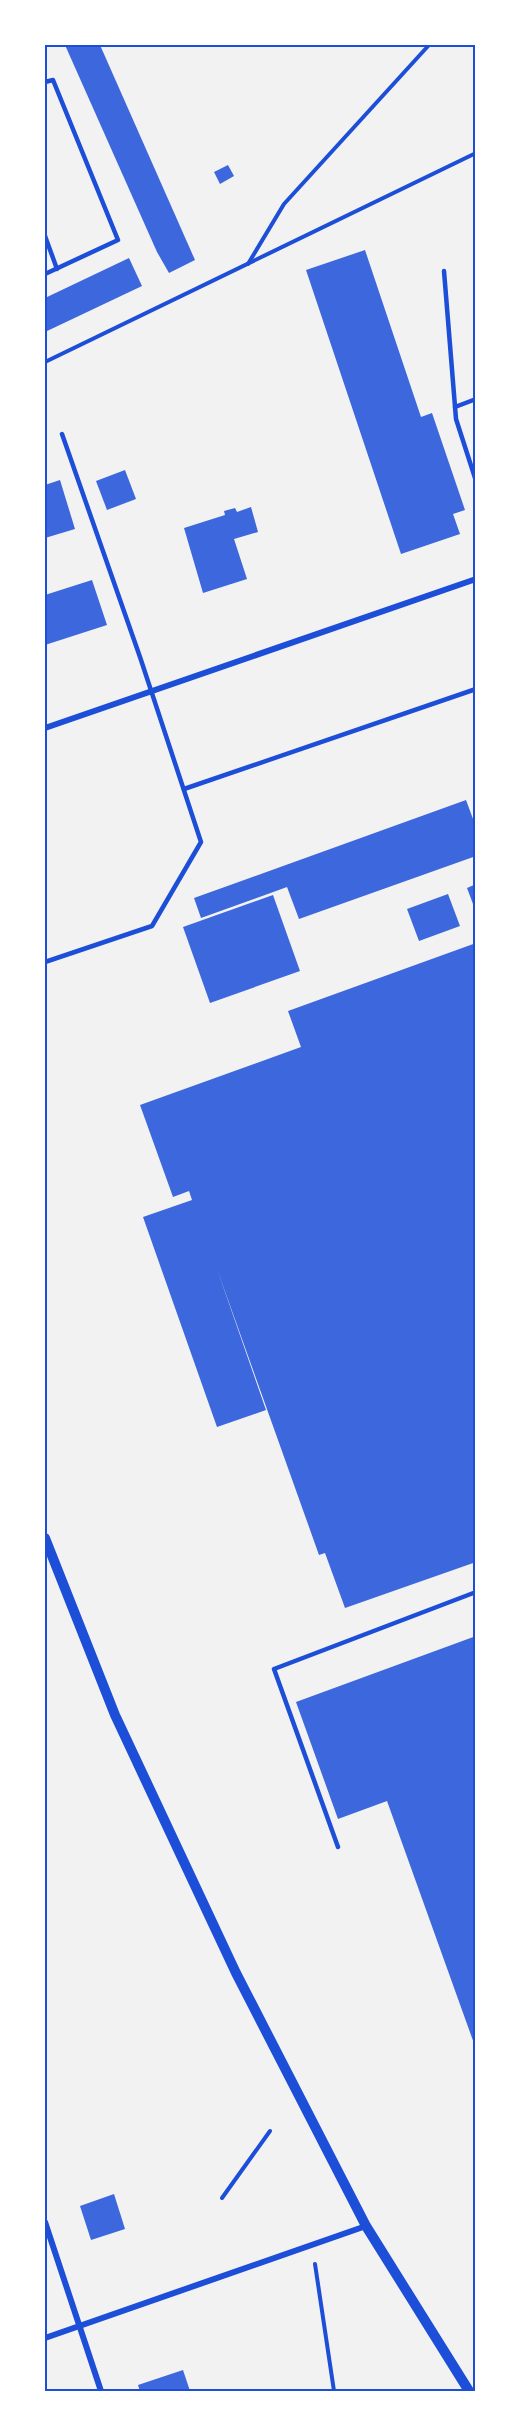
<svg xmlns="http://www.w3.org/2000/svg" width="521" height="2436" viewBox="0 0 521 2436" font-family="'Crimson Pro',serif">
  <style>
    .building { fill: #3d67dc }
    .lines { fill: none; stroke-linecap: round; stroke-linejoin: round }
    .path { stroke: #1d4ed8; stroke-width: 4 }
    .service { stroke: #1d4ed8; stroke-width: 4.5 }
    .minor { stroke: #1d4ed8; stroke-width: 6 }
    .tertiary { stroke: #1d4ed8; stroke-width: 10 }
    .neatline { fill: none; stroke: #1d4ed8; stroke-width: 2 }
  </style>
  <rect width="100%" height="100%" fill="#f2f2f2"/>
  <g class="building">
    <path d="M 65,45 L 100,45 L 195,260 L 169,273 L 157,252 Z"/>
    <path d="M 228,165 L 234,176 L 220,184 L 214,172 Z"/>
    <path d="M 365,250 L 421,417 L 432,413 L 465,510 L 453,514 L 460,534 L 401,554 L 306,270 Z"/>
    <path d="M 129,258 L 142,286 L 45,332 L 45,298 Z"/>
    <path d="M 125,470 L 136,499 L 107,510 L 96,481 Z"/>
    <path d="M 60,480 L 75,529 L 45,538 L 45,485 Z"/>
    <path d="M 251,507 L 258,532 L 234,539 L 247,579 L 203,593 L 184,528 L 225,515 L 224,511 L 235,508 L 237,512 Z"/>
    <path d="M 92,580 L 107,625 L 45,645 L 45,595 Z"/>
    <path d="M 466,800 L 476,827 L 476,856 L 299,919 L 287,887 L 201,918 L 194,898 Z"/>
    <path d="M 476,884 L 476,912 L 467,888 Z"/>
    <path d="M 448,894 L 460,926 L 419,941 L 407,909 Z"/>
    <path d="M 273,895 L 300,971 L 210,1003 L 183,927 Z"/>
    <path d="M 476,943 L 476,1562 L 345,1608 L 325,1553 L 319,1555 L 217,1269 L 266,1410 L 217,1427 L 143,1217 L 192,1200 L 189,1191 L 173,1197 L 140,1105 L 301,1047 L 288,1011 Z"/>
    <path d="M 476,1636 L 476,2049 L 387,1801 L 338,1819 L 296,1702 Z"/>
    <path d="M 114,2194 L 125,2229 L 91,2240 L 80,2206 Z"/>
    <path d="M 183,2370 L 190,2391 L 140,2391 L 138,2385 Z"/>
  </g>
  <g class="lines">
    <g class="path">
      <path d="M 248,264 L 284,204 L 429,45"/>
      <path d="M 45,362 L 476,153"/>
      <path d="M 222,2198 L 270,2131"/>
      <path d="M 315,2264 L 334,2391"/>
    </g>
    <g class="service">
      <path d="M 45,82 L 53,80 L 118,240 L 45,274"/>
      <path d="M 45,236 L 57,269"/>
      <path d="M 444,271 L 456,419 L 476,481"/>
      <path d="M 455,407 L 476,399"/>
      <path d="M 184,789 L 476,689"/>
      <path d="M 45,962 L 152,926 L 201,842 L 140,657 L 62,434"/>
      <path d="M 338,1847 L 274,1669 L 476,1592"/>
    </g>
    <g class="minor">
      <path d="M 45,728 L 476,579"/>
      <path d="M 45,2222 L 101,2391"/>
      <path d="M 45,2338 L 366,2226"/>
    </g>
    <path class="tertiary" d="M 45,1538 L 115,1715 L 236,1973 L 366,2226 L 469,2391"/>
  </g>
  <rect width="521" height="2436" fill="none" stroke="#ffffff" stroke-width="93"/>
  <rect x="46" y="46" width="428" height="2344" class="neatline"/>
</svg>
